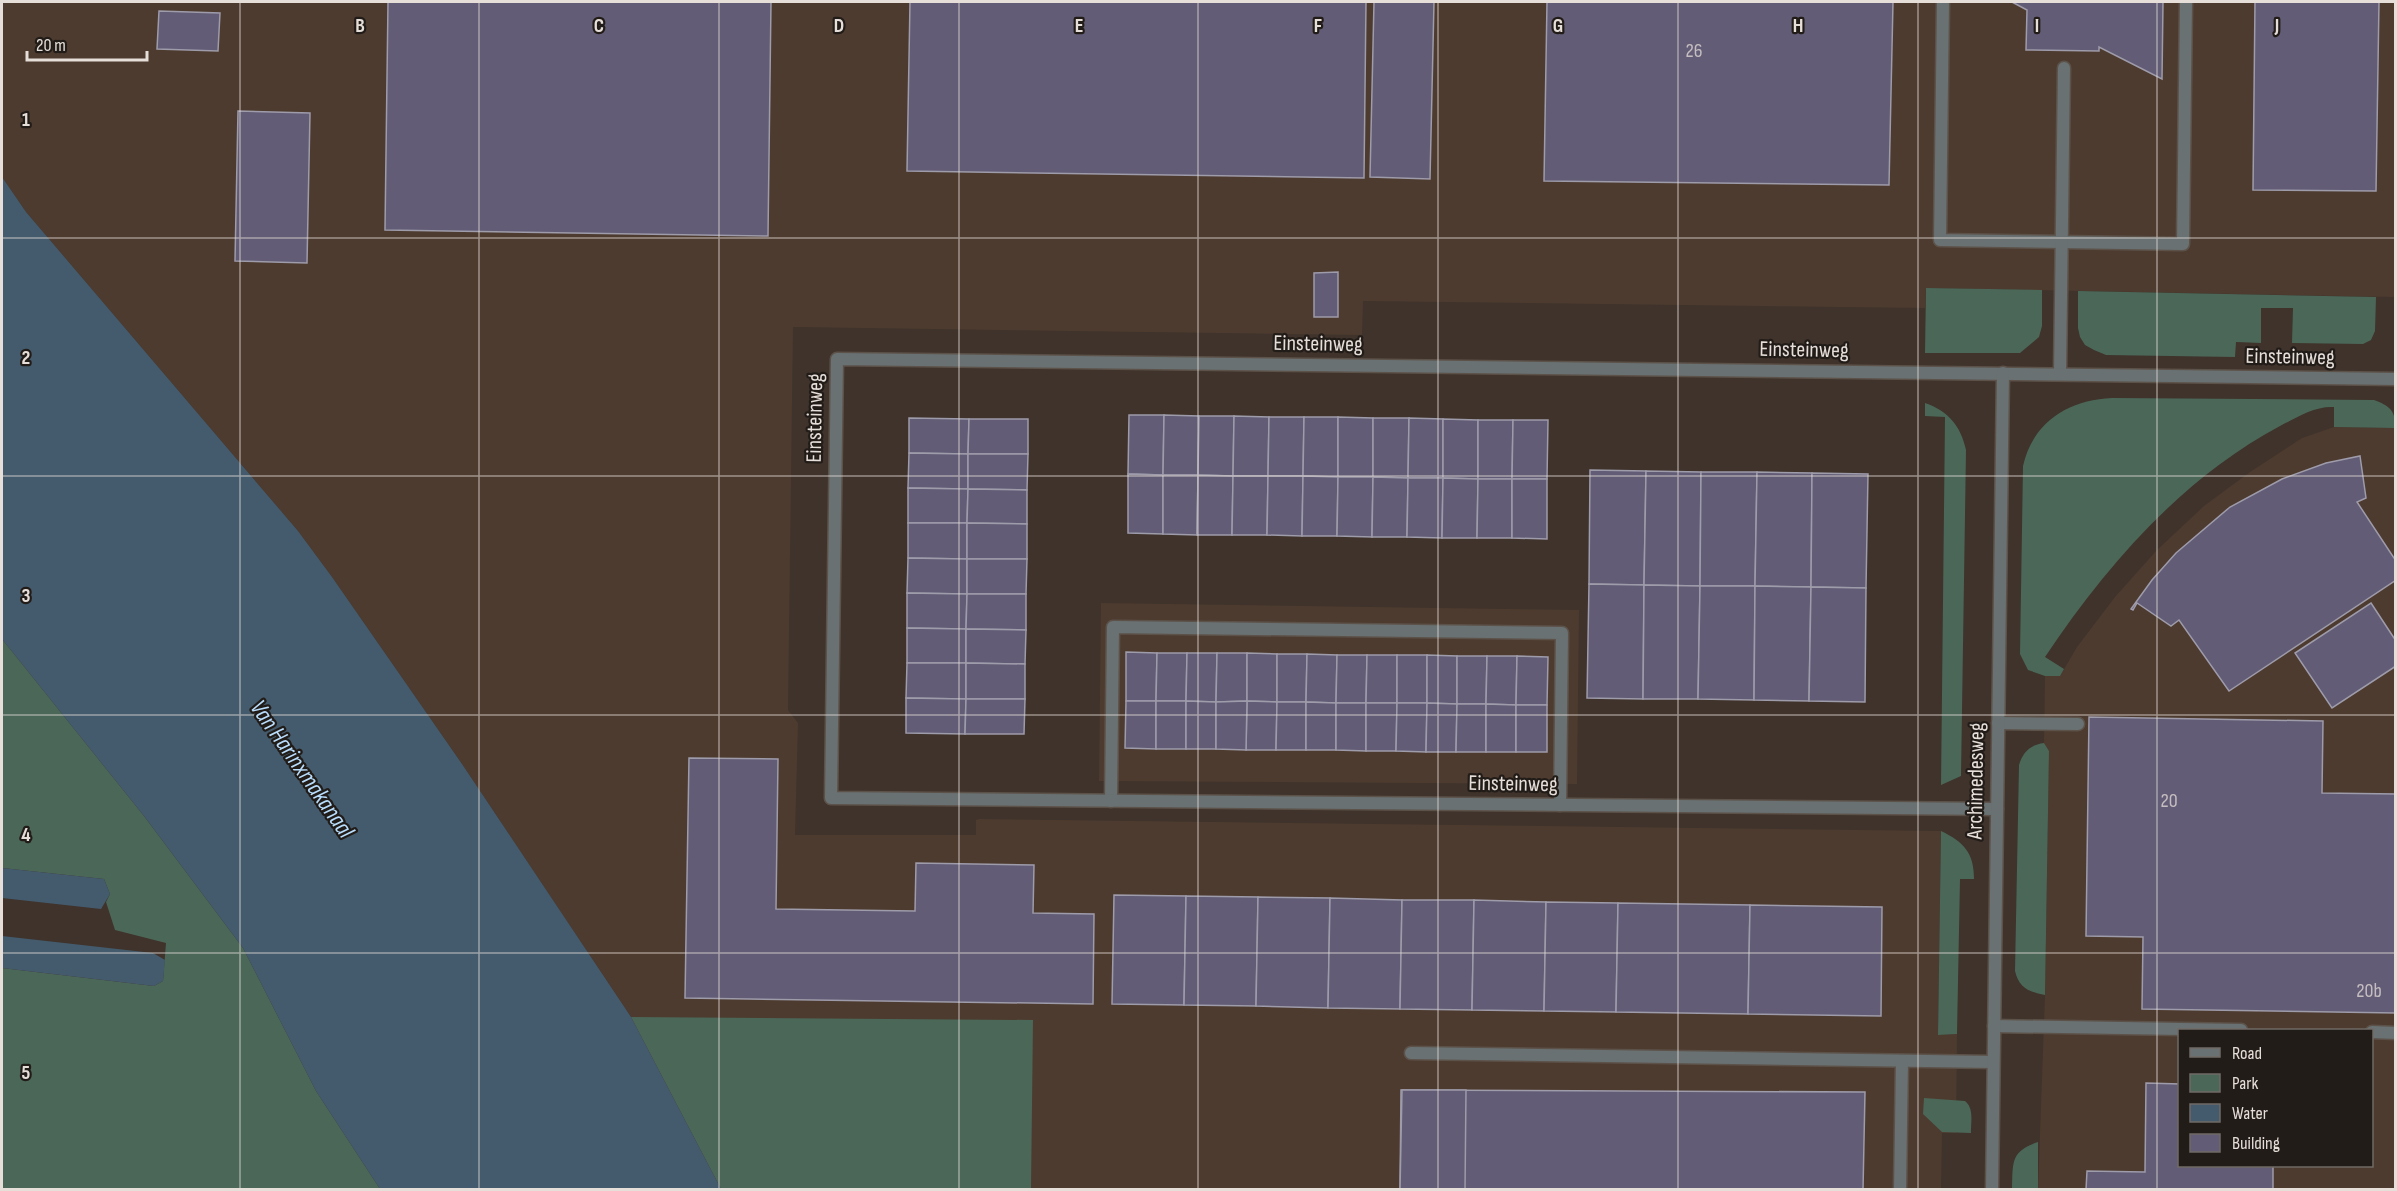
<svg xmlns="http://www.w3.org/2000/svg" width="2397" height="1191" viewBox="0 0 2397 1191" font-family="'Sofia Sans Condensed',sans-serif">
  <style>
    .built { fill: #4d3b2f; fill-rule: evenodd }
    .green { fill: #4b6758 }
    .water { fill: #445b6e }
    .building { fill: #625c76; stroke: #9e9baa; stroke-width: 1.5 }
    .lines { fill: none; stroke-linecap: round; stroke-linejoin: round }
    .service-casing { stroke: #5d524a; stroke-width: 15 }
    .minor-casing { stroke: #5d524a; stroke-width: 15 }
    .service { stroke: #697172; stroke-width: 12 }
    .minor { stroke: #697172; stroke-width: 12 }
    .grid { fill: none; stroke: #e6ded9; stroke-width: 1.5; stroke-opacity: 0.55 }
    .labels { text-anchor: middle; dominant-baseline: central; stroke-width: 4.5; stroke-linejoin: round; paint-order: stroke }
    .number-label { font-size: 20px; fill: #c5bec0 }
    .street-label { font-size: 22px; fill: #e6ded9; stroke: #221c18 }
    .water-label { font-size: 24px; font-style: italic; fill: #b8ddfc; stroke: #221c18 }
    .grid-label { font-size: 20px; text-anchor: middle; font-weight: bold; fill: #e6ded9; stroke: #221c18; stroke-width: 4.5; stroke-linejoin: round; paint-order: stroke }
  </style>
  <rect width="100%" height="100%" fill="#3f332b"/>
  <g class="built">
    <path d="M 2,2 L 2395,2 L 2395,297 L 1926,288 L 1925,308 L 1363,301 L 1362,335 L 793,327 L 788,710 L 798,723 L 795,835 L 976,835 L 976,820 L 979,819 L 1941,831 L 1938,1035 L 1957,1034 L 1956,1133 L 1942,1133 L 1941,1190 L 721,1189 L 631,1017 L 462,764 L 332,577 L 298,531 L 26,212 L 2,177 Z"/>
    <path d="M 2334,427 L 2395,428 L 2395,1189 L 2038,1190 L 2045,995 L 2049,751 L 2044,743 L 2045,676 L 2060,676 L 2077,647 L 2115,597 L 2157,550 L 2204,506 L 2250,472 L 2302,438 ZM 2180,1030 L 2372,1030 L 2372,1166 L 2180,1166 Z"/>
    <path d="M 1101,603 L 1579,610 L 1577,784 L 1099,781 Z"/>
  </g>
  <g class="green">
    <path d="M 1926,288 L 2042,290 L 2042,326 L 2039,337 L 2020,353 L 1925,353 Z"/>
    <path d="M 2078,291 L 2376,297 L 2375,331 L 2371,340 L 2363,344 L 2292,343 L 2293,308 L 2261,308 L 2261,343 L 2236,342 L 2235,357 L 2106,355 L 2094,350 L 2085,345 L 2080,337 L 2078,328 Z"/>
    <path d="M 2112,398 L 2374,400 C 2390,406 2396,411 2395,428 L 2334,427 L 2334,407 C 2314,406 2298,417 2280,426 C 2181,479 2106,566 2045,657 L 2064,669 L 2060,676 L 2045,676 L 2028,670 L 2020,654 L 2023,466 C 2033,422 2068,400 2112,398 Z"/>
    <path d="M 1925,403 C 1948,411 1961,426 1966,450 L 1961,776 L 1941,785 L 1945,417 L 1925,416 Z"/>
    <path d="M 2,639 L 144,816 L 243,948 L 316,1091 L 380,1189 L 2,1189 L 2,968 L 154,986 L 163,981 L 166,943 L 115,930 L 106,902 L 110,894 L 104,879 L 2,868 Z"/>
    <path d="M 2044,743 L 2049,751 L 2045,995 C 2029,992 2019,988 2015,971 L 2019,765 C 2023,752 2030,745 2044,743 Z"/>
    <path d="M 1941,831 C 1964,842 1974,853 1974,879 L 1960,879 L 1957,1034 L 1938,1035 Z"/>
    <path d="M 631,1017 L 1033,1020 L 1031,1189 L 721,1189 Z"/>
    <path d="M 1924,1098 L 1965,1101 C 1974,1108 1971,1122 1971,1133 L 1942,1132 L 1923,1114 Z"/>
    <path d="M 2038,1142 L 2038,1189 L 2012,1189 C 2013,1163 2010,1151 2038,1142 Z"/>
  </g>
  <g class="water">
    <path d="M 2,177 L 26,212 L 298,531 L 332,577 L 462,764 L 631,1017 L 721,1189 L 380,1189 L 316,1091 L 243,948 L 144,816 L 2,639 Z"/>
    <path d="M 2,868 L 104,879 L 110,894 L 101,909 L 2,898 Z"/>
    <path d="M 2,936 L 153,953 L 165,960 L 163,981 L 154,986 L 2,968 Z"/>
  </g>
  <g class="building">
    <path d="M 388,2 L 771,2 L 768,236 L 385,230 Z"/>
    <path d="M 910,2 L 1366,2 L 1364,178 L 907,171 Z"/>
    <path d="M 1374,2 L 1434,2 L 1430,179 L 1370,177 Z"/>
    <path d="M 1547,2 L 1893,2 L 1889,185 L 1544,181 Z"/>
    <path d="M 2012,2 L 2163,2 L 2162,79 L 2099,47 L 2099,51 L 2026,50 L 2027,10 Z"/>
    <path d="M 2255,2 L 2379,2 L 2376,191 L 2253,190 Z"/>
    <path d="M 159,11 L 220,13 L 218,51 L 157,49 Z"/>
    <path d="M 238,111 L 310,113 L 307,263 L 235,261 Z"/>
    <path d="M 1338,272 L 1338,317 L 1314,317 L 1314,273 Z"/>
    <path d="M 1129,415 L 1164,415 L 1163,475 L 1128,474 Z"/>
    <path d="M 1164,415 L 1199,416 L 1198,475 L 1163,475 Z"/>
    <path d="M 1199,416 L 1234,416 L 1233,476 L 1198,475 Z"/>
    <path d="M 1234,416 L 1269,417 L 1268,476 L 1233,476 Z"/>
    <path d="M 1269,417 L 1304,417 L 1303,476 L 1268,476 Z"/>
    <path d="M 1304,417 L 1338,417 L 1338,477 L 1303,476 Z"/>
    <path d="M 1338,417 L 1373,418 L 1373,477 L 1338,477 Z"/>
    <path d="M 909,418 L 969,419 L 968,454 L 909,453 Z"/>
    <path d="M 1373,418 L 1409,418 L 1408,478 L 1373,477 Z"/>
    <path d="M 1409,418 L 1443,419 L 1443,478 L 1408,478 Z"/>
    <path d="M 969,419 L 1028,419 L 1028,454 L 968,454 Z"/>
    <path d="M 1443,419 L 1478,420 L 1478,479 L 1443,478 Z"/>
    <path d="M 1478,420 L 1513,420 L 1512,479 L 1478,479 Z"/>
    <path d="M 1513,420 L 1548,420 L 1547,479 L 1512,479 Z"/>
    <path d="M 909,453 L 968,454 L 968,489 L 908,488 Z"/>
    <path d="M 968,454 L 1028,454 L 1027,490 L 968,489 Z"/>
    <path d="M 2360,456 L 2366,498 L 2357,502 L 2396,561 L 2396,580 L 2229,691 L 2179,620 L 2171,626 L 2137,603 L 2133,610 L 2131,609 L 2152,580 L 2176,553 L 2230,507 L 2282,479 L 2326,463 Z"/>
    <path d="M 1590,470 L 1646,471 L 1644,585 L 1589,584 Z"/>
    <path d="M 1646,471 L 1701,472 L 1700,586 L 1644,585 Z"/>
    <path d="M 1701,472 L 1757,472 L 1755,586 L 1700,586 Z"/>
    <path d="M 1757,472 L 1812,473 L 1811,587 L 1755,586 Z"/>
    <path d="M 1812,473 L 1868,474 L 1866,588 L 1811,587 Z"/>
    <path d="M 1128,474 L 1163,475 L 1163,534 L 1128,533 Z"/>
    <path d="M 1163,475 L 1198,475 L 1197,535 L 1163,534 Z"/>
    <path d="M 1198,475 L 1233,476 L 1232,535 L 1197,535 Z"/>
    <path d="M 1233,476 L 1268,476 L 1267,535 L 1232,535 Z"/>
    <path d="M 1268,476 L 1303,476 L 1302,536 L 1267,535 Z"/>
    <path d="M 1303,476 L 1338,477 L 1337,536 L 1302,536 Z"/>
    <path d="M 1338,477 L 1373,477 L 1372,537 L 1337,536 Z"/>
    <path d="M 1373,477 L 1408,478 L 1407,537 L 1372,537 Z"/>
    <path d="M 1408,478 L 1443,478 L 1442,538 L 1407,537 Z"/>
    <path d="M 1443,478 L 1478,479 L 1477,538 L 1442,538 Z"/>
    <path d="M 1478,479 L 1512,479 L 1512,538 L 1477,538 Z"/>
    <path d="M 1512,479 L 1547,479 L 1547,539 L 1512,538 Z"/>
    <path d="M 908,488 L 968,489 L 967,523 L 908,523 Z"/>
    <path d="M 968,489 L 1027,490 L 1027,524 L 967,523 Z"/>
    <path d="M 908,523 L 967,523 L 967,559 L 908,558 Z"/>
    <path d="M 967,523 L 1027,524 L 1027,559 L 967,559 Z"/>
    <path d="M 908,558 L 967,559 L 967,594 L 907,593 Z"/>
    <path d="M 967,559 L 1027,559 L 1026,594 L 967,594 Z"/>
    <path d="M 1589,584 L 1644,585 L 1643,699 L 1587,698 Z"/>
    <path d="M 1644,585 L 1700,586 L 1698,699 L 1643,699 Z"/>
    <path d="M 1700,586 L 1755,586 L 1754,700 L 1698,699 Z"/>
    <path d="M 1755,586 L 1811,587 L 1809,701 L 1754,700 Z"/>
    <path d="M 1811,587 L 1866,588 L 1865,702 L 1809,701 Z"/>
    <path d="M 907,593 L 967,594 L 966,629 L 907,628 Z"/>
    <path d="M 967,594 L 1026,594 L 1026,630 L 966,629 Z"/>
    <path d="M 2371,603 L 2396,641 L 2396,666 L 2332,708 L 2295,653 Z"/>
    <path d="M 907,628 L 966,629 L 966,663 L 907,663 Z"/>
    <path d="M 966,629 L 1026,630 L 1025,664 L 966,663 Z"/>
    <path d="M 1126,652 L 1157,653 L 1156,701 L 1126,701 Z"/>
    <path d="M 1157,653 L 1187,653 L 1186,701 L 1156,701 Z"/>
    <path d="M 1187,653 L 1217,653 L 1216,702 L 1186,701 Z"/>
    <path d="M 1217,653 L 1247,653 L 1247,701 L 1216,702 Z"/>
    <path d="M 1247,653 L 1277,654 L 1277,702 L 1247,701 Z"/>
    <path d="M 1277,654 L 1307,654 L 1306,702 L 1277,702 Z"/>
    <path d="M 1307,654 L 1337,655 L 1336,703 L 1306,702 Z"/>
    <path d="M 1337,655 L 1367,655 L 1366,703 L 1336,703 Z"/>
    <path d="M 1367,655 L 1397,655 L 1397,703 L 1366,703 Z"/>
    <rect x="1397" y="655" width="30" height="48"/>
    <path d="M 1427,655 L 1457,656 L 1457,704 L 1427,703 Z"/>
    <path d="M 1457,656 L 1487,656 L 1486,704 L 1457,704 Z"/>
    <path d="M 1487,656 L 1517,656 L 1516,705 L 1486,704 Z"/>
    <path d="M 1517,656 L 1548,657 L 1547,705 L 1516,705 Z"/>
    <path d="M 907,663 L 966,663 L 966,699 L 906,698 Z"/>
    <path d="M 966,663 L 1025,664 L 1025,699 L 966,699 Z"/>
    <path d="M 906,698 L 966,699 L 965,734 L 906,733 Z"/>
    <path d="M 966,699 L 1025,699 L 1024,734 L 965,734 Z"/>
    <path d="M 1126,701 L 1156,701 L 1156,749 L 1125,748 Z"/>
    <rect x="1156" y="701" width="30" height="48"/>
    <path d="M 1186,701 L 1216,702 L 1216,749 L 1186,749 Z"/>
    <path d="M 1247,701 L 1277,702 L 1276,750 L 1246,750 Z"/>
    <path d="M 1247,701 L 1246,750 L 1216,749 L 1216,702 Z"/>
    <path d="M 1277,702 L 1306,702 L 1306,750 L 1276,750 Z"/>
    <path d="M 1306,702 L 1336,703 L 1336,750 L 1306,750 Z"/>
    <path d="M 1336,703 L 1366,703 L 1366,751 L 1336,750 Z"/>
    <path d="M 1366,703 L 1397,703 L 1396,751 L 1366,751 Z"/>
    <path d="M 1397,703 L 1427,703 L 1426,752 L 1396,751 Z"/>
    <path d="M 1427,703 L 1457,704 L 1456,752 L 1426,752 Z"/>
    <path d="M 1457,704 L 1486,704 L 1486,752 L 1456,752 Z"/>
    <path d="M 1486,704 L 1516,705 L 1516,752 L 1486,752 Z"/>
    <rect x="1516" y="705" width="31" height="47"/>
    <path d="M 2089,717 L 2323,721 L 2322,793 L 2396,794 L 2396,1013 L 2142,1009 L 2143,937 L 2086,936 Z"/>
    <path d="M 689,758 L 778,759 L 776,909 L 915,911 L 916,863 L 1034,865 L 1033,913 L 1094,914 L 1093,1004 L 685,998 Z"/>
    <path d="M 1114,895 L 1186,896 L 1184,1005 L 1112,1004 Z"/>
    <path d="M 1186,896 L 1258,897 L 1256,1006 L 1184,1005 Z"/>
    <path d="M 1258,897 L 1330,898 L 1328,1008 L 1256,1006 Z"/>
    <path d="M 1330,898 L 1402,900 L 1400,1009 L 1328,1008 Z"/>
    <path d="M 1402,900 L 1474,900 L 1472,1010 L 1400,1009 Z"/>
    <path d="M 1474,900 L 1546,902 L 1544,1011 L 1472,1010 Z"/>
    <path d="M 1546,902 L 1618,903 L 1616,1012 L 1544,1011 Z"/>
    <path d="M 1618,903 L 1750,905 L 1748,1014 L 1616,1012 Z"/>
    <path d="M 1750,905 L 1882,907 L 1881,1016 L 1748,1014 Z"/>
    <path d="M 2146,1083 L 2180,1084 L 2180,1166 L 2273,1166 L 2273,1190 L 2086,1190 L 2087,1171 L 2145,1172 Z"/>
    <path d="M 1401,1090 L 1865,1092 L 1863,1190 L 1400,1190 Z"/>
    <path d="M 1402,1090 L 1466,1090 L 1465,1190 L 1400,1190 Z"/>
  </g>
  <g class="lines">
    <g class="service-casing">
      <g id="service">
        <path d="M 1943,2 L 1940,240 L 2183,244 L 2186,2"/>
        <path d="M 2060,374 L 2064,68"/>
        <path d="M 1998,723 L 2078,724"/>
        <path d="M 1111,801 L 1113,627 L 1562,633 L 1560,805"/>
        <path d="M 1994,1026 L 2241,1030"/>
        <path d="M 2372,1032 L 2396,1033"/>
        <path d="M 1411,1053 L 1993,1062"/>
        <path d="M 1900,1190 L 1902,1061"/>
      </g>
    </g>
    <g class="minor-casing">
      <g id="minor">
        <path d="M 1997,809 L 831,798 L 837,359 L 2396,379"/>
        <path d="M 1992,1190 L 2003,373"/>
      </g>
    </g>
    <use href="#service" class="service"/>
    <use href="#minor" class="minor"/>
  </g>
  <path class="grid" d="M 240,2 L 240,1190M 479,2 L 479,1190M 719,2 L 719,1190M 959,2 L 959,1190M 1198,2 L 1198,1190M 1438,2 L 1438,1190M 1678,2 L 1678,1190M 1918,2 L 1918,1190M 2157,2 L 2157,1190M 2,238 L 2396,238M 2,476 L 2396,476M 2,715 L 2396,715M 2,953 L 2396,953"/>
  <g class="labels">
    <g class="number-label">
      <text x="1694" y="51">26</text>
      <text x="2169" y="801">20</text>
      <text x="2369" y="991">20b</text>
    </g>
    <g class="street-label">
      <text transform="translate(1318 344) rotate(1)">Einsteinweg</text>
      <text transform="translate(1804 350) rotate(1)">Einsteinweg</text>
      <text transform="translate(2290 357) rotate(1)">Einsteinweg</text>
      <text transform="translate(815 418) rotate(-89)">Einsteinweg</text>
      <text transform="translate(1976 781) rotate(-89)">Archimedesweg</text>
      <text transform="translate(1513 784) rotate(1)">Einsteinweg</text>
    </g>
    <g class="water-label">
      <text transform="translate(302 769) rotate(55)">Van Harinxmakanaal</text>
    </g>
  </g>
  <g class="grid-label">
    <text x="360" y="32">B</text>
    <text x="599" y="32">C</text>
    <text x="839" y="32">D</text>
    <text x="1079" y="32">E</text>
    <text x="1318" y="32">F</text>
    <text x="1558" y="32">G</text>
    <text x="1798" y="32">H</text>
    <text x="2037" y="32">I</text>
    <text x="2277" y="32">J</text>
    <text x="26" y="126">1</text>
    <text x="26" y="364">2</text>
    <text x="26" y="602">3</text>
    <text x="26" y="841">4</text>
    <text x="26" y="1079">5</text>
  </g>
  <rect width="2397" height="1191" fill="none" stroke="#e6ded9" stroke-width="6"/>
  <rect x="2178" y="1029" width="195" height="138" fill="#221c18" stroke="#706a65" stroke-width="1.5"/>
  <rect x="2190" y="1048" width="30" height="9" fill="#697172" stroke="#706a65" stroke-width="1.5"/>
  <text x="2232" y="1059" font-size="18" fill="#e6ded9">Road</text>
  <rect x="2190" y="1074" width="30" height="18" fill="#4b6758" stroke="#706a65" stroke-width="1.5"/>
  <text x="2232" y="1089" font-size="18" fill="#e6ded9">Park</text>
  <rect x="2190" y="1104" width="30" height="18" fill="#445b6e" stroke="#706a65" stroke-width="1.5"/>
  <text x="2232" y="1119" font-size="18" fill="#e6ded9">Water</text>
  <rect x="2190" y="1134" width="30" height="18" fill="#625c76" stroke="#706a65" stroke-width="1.5"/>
  <text x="2232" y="1149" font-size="18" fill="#e6ded9">Building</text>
  <path d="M27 51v9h120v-9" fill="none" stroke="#e6ded9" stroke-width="3"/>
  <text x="36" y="51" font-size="18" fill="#e6ded9" stroke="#221c18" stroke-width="4.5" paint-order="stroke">20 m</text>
</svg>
